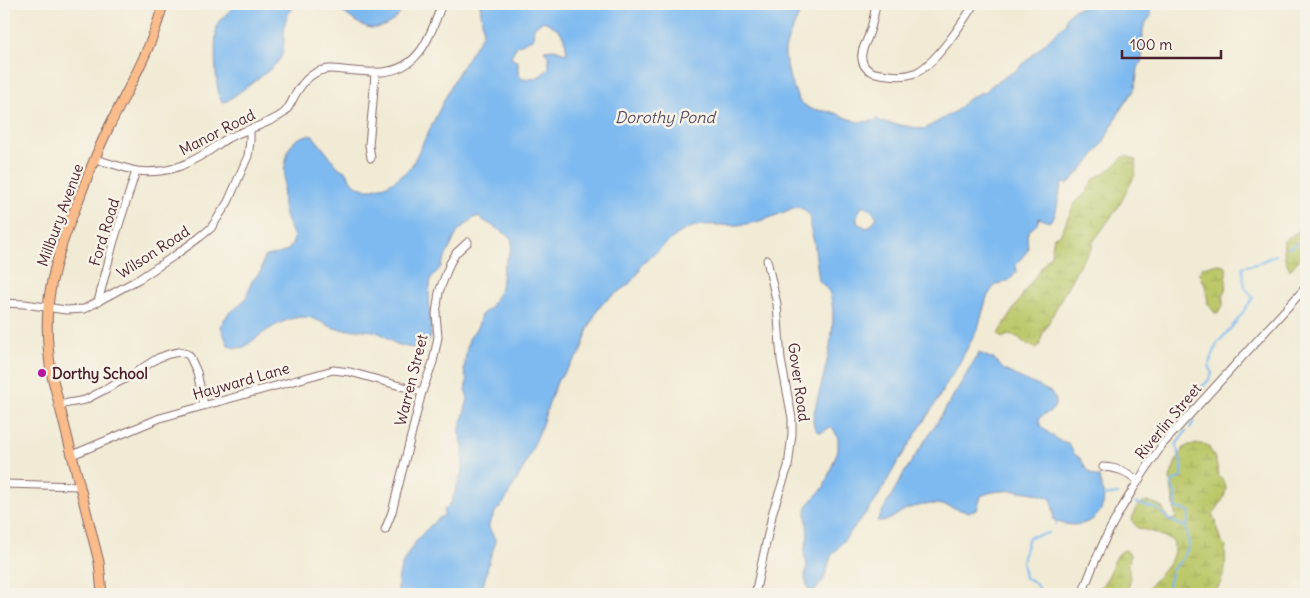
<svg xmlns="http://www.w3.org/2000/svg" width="1310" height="598" viewBox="0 0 1310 598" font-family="Delius,sans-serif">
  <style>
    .wetland { fill: url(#wetland-marsh); stroke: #83744a }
    .water { fill: #7ebaf0; stroke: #646c8e; fill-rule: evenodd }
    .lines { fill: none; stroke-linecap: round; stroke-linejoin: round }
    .stream { stroke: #7ebaf0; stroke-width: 2 }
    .minor-casing { stroke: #846666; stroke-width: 9 }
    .major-casing { stroke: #846666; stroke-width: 11 }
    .minor { stroke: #fff; stroke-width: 7 }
    .major { stroke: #f9bc8a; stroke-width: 9 }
    .poi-dot { fill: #b5179e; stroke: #f7f3e8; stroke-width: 2 }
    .labels { text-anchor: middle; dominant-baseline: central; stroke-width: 5; stroke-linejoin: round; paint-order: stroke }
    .street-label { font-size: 15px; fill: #4a1f2b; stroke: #f7f3e8 }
    .poi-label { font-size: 15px; font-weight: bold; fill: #4a1f2b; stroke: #f7f3e8; text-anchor: start }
    .water-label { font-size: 16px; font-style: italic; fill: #5a4e66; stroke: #f7f3e8 }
  </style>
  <defs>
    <pattern id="wetland-marsh" width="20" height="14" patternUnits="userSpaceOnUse" patternTransform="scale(1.25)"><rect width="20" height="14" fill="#bcc869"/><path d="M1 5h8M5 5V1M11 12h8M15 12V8" fill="none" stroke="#a3ab5b"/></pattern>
  </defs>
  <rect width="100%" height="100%" fill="#f7f3e8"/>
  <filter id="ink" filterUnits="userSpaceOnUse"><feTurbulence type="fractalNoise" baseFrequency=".02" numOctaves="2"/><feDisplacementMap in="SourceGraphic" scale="10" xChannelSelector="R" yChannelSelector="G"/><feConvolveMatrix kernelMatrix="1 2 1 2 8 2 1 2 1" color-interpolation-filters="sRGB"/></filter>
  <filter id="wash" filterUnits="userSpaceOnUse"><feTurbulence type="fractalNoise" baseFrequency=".0096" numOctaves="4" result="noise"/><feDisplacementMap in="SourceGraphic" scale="20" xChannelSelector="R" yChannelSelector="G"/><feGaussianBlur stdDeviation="1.12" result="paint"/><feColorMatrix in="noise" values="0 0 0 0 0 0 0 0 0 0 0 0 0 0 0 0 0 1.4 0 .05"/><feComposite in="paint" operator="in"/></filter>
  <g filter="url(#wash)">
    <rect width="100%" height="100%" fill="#f1ebd5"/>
    <g class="wetland">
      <path d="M 1127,156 L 1136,160 L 1135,175 L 1119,206 L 1093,242 L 1092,248 L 1079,265 L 1042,335 L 1040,345 L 1036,348 L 1024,343 L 1018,337 L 1008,335 L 1002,338 L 998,334 L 1025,291 L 1051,254 L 1054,237 L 1060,235 L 1075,203 L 1085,194 L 1094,179 L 1112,168 L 1123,157 Z"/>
      <path d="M 1306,223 L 1306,252 L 1290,270 C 1285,260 1283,252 1284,241 L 1296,233 Z"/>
      <path d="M 1220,264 L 1226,267 L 1226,287 L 1223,295 L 1223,306 L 1218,313 L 1215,313 L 1208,304 L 1206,287 L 1199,273 L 1202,267 Z"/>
      <path d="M 1202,444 L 1207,445 C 1214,455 1218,464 1218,476 C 1220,478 1223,480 1224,482 C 1231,492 1217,508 1212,516 L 1216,520 L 1217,530 L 1221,541 L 1226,546 C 1224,553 1226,560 1225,567 C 1224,576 1219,587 1214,594 L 1146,594 C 1151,579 1168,571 1173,555 C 1174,552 1174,547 1174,543 L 1171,540 L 1156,533 L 1138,528 L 1132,521 C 1134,503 1145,497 1162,507 L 1167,517 L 1170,520 L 1176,519 L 1170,478 L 1176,461 L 1184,448 L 1189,445 Z"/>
      <path d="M 1124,550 L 1127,551 L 1130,555 L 1129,571 L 1130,581 L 1127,594 L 1096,594 L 1096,593 C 1100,587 1105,582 1108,577 C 1113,567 1114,555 1124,550 Z"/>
    </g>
    <g class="water">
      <path d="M 237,4 L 298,4 C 276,19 289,38 281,57 C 275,69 239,92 227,101 L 222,102 C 215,94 213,35 218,24 C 222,16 231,10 237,4 Z"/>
      <path d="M 327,4 L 326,4 L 405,4 C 400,15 395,21 384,26 C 361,36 346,8 327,4 Z"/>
      <path d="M 480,4 L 804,4 L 788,39 L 785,50 L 785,58 L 790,79 L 799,101 L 810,109 L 832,112 L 858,122 L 875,121 L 877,119 L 882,122 L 924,129 L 937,122 L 956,111 L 967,100 L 977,94 L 985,92 L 992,85 L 1018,69 L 1066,23 C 1066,20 1066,17 1068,15 C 1076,0 1135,4 1152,4 L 1151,16 L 1145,24 L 1143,29 L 1142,60 L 1138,68 L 1135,88 L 1122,107 L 1104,141 L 1093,157 L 1071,181 L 1067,184 L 1063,183 L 1062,184 C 1057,195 1059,216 1049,222 L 1039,218 L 1037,224 L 1029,231 L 1027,235 L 1028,250 L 1016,265 L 1017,271 L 1010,280 L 995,285 L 987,297 L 978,328 L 955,371 L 948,381 L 937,401 L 896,465 L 875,502 L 831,556 L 824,579 L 815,591 L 811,591 L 808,588 L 805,577 L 807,565 L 804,553 L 808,535 L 806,512 L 808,505 L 824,487 L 838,450 L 838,438 L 833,428 L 830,427 C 818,437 813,431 813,417 C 820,386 842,322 829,292 C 827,288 822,284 819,281 L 814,242 L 810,227 L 810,216 C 805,210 801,206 793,208 C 776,216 756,224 737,225 C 721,226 702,222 687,229 C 672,236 654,255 641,265 L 639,272 L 629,284 L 604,302 L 598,309 L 588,329 L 581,352 L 558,380 L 553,392 L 539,433 L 525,465 L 503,504 L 496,511 L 489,524 L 489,528 L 495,539 L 495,544 L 490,558 L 481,594 L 398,594 C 398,586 398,578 400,571 C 405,552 427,525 444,515 L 444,510 L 451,503 L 463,469 L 463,446 L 459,432 L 468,399 L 467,395 L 465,390 L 467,381 L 464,371 L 466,353 L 469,339 L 478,326 L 481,315 L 490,308 L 501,288 L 503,269 L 511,249 L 512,242 L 511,238 L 509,236 L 478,217 L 475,217 L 458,231 L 440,268 L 431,278 L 429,294 L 431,335 C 428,352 405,349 393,342 C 388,339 383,334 377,332 C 364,328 351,331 338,329 C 325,326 315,316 302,317 C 279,319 262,334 244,347 C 238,348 233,349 228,345 L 221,327 L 223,321 L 229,313 L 234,310 L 246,298 L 252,281 L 261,271 L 264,257 C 274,253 288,256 293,242 C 296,235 289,228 287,221 C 285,217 284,211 283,206 C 282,199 283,191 284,183 C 285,167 284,143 302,137 C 306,135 309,135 313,136 L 338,167 L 348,173 L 350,180 L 356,185 L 364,189 L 372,189 L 385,186 L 394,181 L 406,172 L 411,167 L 455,78 L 482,35 L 483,29 ZM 543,21 C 562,29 565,35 567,54 L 555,49 L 544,50 L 549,58 L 549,68 C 540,77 536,80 522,79 L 518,73 L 518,62 L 511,58 L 512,54 L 517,46 C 523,44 526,40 533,39 L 534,27 ZM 863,205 L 870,209 L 877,217 L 871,225 L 867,228 L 857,223 L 857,215 Z"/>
      <path d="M 979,353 L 995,360 L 1004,370 L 1051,392 L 1056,400 C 1054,416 1047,409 1039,419 L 1040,425 L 1045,430 L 1058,440 L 1068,443 L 1075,455 L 1079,457 L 1087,469 L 1092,475 L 1099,477 C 1101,483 1105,498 1103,504 C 1097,526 1071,529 1054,520 L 1052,500 C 1037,490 998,487 981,496 L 977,510 C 968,514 961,510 951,507 C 945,505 938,504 932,504 C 926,504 914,507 909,508 C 897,512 890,524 877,521 L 904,473 L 943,413 Z"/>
    </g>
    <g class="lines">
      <g class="stream">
        <path d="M 1288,248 L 1306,239"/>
        <path d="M 1183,405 L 1208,381 L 1212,374 L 1209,365 L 1217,344 L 1236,322 L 1253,298 L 1245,287 L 1242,267 L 1256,264 L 1276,255"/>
        <path d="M 1190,428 L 1194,421"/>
        <path d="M 1186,431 L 1176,445 L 1182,464 L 1182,476 L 1171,483 L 1176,495 L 1176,508 L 1190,512 L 1187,526"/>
        <path d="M 1101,496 L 1118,494"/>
        <path d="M 1135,503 L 1158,509 L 1169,520 L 1186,527 L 1189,546 L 1183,558 L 1172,570 L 1166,594"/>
        <path d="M 1056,524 L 1059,520"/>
        <path d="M 1049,533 L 1029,537 L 1022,561 L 1025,578 L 1033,581 L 1041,591 L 1054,594"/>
      </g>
    </g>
  </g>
  <g filter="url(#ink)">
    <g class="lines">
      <g class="minor-casing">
        <g id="minor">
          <path d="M 876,4 C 874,14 873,24 869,34 C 867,42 860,50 862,59 C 863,69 872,73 881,74 C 892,76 905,77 915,73 C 935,65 963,22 974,4"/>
          <path d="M 371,158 L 369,145 L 373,102 L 375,72"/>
          <path d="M 95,159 L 136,171 C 167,174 183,167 209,151 C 215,147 221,142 228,138 C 246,129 268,125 284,113 C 289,108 291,103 294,97 C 302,82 314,68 332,69 C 348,70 366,73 382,72 C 421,69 430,35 442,4"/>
          <path d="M 98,302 L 113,244 L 136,171"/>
          <path d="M 4,303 L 25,304 L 66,310 L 84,309 L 139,279 L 174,256 L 200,237 L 211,228 L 228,202 L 248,156 L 250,141 L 250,129"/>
          <path d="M 58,405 L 85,400 L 125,379 L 158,358 L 169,354 L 179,352 L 187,354 L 190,357 L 197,372 L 204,405"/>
          <path d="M 72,455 L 160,418 L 333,370 L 350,372 L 422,392"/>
          <path d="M 1103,467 C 1118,468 1126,471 1138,481"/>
          <path d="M 4,484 L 80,486"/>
          <path d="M 385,530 L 392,512 L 422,392 L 433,362 L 438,337 L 436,314 L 439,292 L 450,263 L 456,253 L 468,242"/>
          <path d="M 755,594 L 773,511 L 788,467 L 792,434 L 792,418 L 781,360 L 777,304 L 767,260"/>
          <path d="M 1082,594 C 1089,575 1097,556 1106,537 C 1122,505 1142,475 1162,445 L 1306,287"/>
        </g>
      </g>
      <g class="major-casing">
        <path id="major" d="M 102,594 L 99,562 L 51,372 C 48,351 46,329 48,308 C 51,270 65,234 79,199 C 88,175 97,151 108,129 C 129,86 151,51 163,4"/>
      </g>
      <use href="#minor" class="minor"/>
      <use href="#major" class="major"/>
    </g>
  </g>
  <circle class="poi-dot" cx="42" cy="373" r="5"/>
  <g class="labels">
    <g class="street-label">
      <text transform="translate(217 132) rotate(-27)">Manor Road</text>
      <text transform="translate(60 215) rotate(-70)">Millbury Avenue</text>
      <text transform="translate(104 232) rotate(-73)">Ford Road</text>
      <text transform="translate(153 252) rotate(-33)">Wilson Road</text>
      <text transform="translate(411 380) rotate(-76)">Warren Street</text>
      <text transform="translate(241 381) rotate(-16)">Hayward Lane</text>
      <text transform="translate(799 382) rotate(82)">Gover Road</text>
      <text transform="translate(1168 421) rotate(-50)">Riverlin Street</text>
    </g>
    <g class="poi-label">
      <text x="52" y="373">Dorthy School</text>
    </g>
    <g class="water-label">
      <text x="665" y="117">Dorothy Pond</text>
    </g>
  </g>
  <rect width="1310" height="598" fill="none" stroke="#f7f3e8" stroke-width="20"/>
  <path d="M1122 50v8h99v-8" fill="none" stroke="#4a1f2b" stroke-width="2.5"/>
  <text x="1130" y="50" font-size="15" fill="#4a1f2b" stroke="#f7f3e8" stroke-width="4" paint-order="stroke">100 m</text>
</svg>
